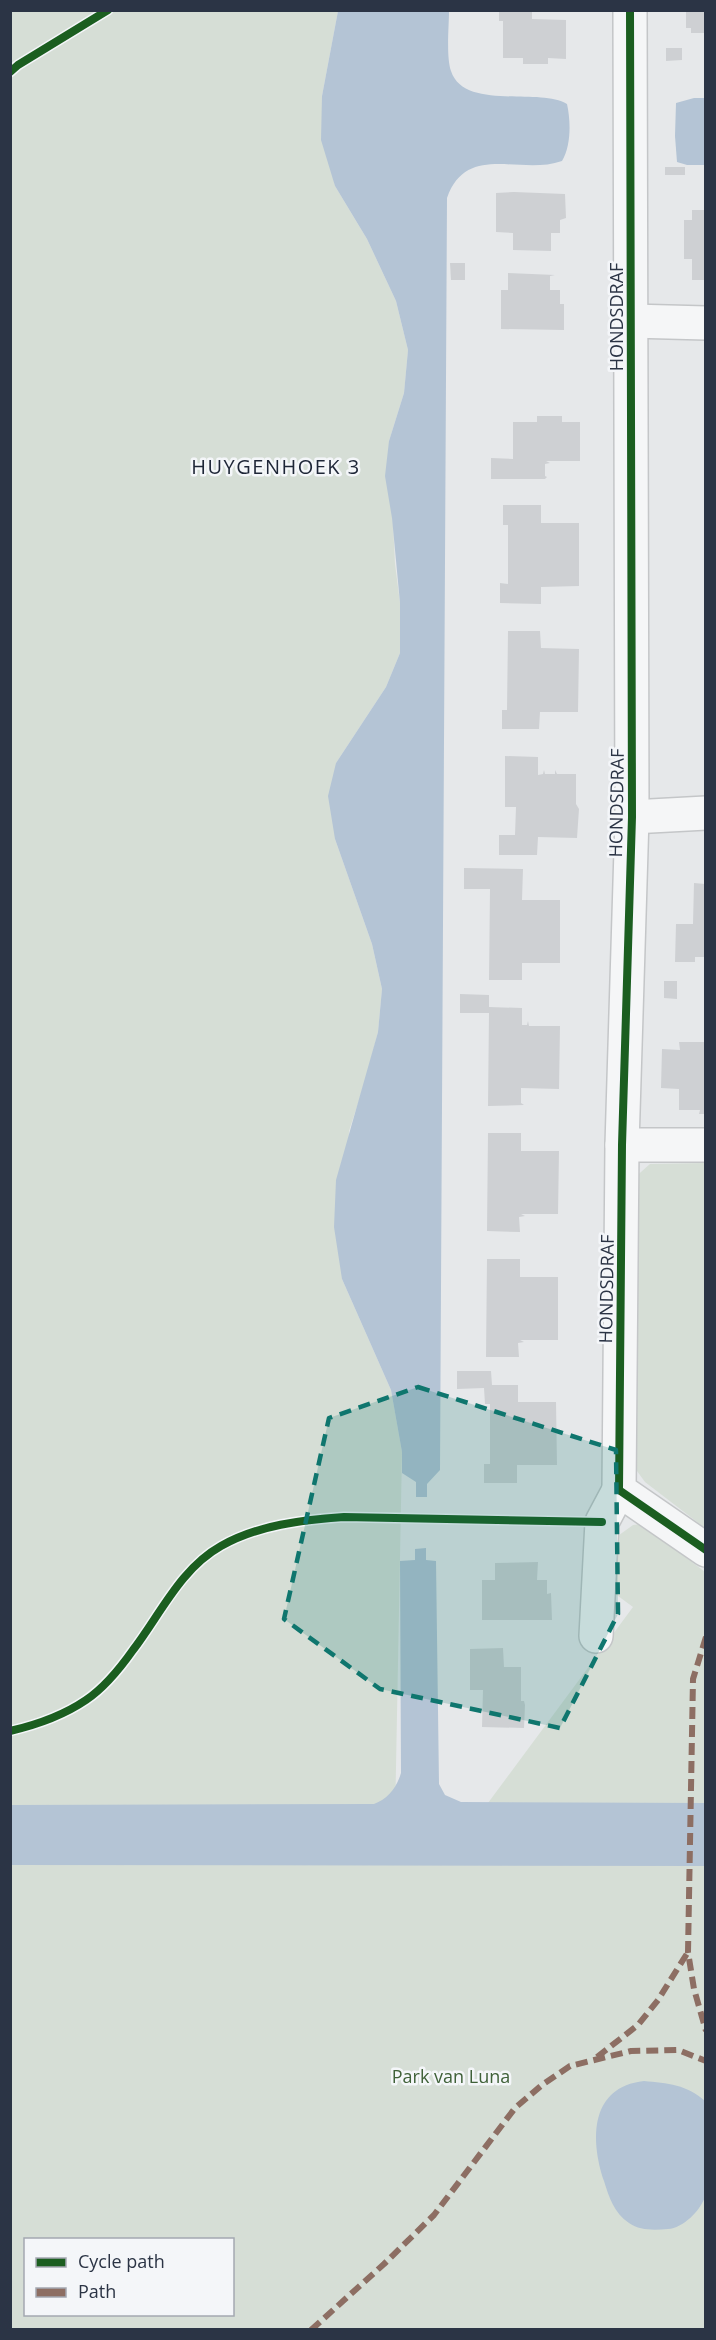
<svg xmlns="http://www.w3.org/2000/svg" width="716" height="2340" viewBox="0 0 716 2340" font-family="'Open Sans',sans-serif">
  <style>
    .green { fill: #d6ded6; fill-rule: evenodd }
    .water { fill: #b4c4d5 }
    .building { fill: #ced0d3 }
    .lines { fill: none; stroke-linecap: round; stroke-linejoin: round }
    .minor-casing { stroke: #c4c6c8; stroke-width: 36 }
    .minor { stroke: #f5f6f7; stroke-width: 33 }
    .quiet { stroke: #8d6e63; stroke-width: 6; stroke-dasharray: 12 6; stroke-linecap: butt }
    .cycleway-casing { stroke: #f4f6f9; stroke-width: 11 }
    .cycleway { stroke: #1b5e20; stroke-width: 8 }
    .marked { fill: #0f766e; fill-opacity: 0.2; stroke: #0f766e; stroke-width: 4.5; stroke-dasharray: 12 8; stroke-linejoin: round }
    .labels { text-anchor: middle; dominant-baseline: central; stroke-width: 5; stroke-linejoin: round; paint-order: stroke }
    .street-label { font-size: 18px; fill: #2b3445; stroke: #f4f6f9 }
    .park-label { font-size: 18px; fill: #3f6138; stroke: #f4f6f9 }
    .neighbourhood-label { font-size: 20px; letter-spacing: 1.5px; fill: #1d2536; stroke: #f4f6f9 }
  </style>
  <rect width="100%" height="100%" fill="#e6e8ea"/>
  <g class="green">
    <path d="M 11,11 L 338,11 L 322,96 L 335,186 L 367,239 L 396,301 L 408,350 L 404,393 L 389,441 L 395,564 L 400,603 L 400,653 L 386,687 L 336,763 L 335,839 L 372,944 L 382,989 L 378,1032 L 365,1082 L 349,1131 L 342,1279 L 391,1390 L 402,1452 L 395,1820 L 705,1825 L 705,2329 L 11,2330 ZM 26,2240 L 232,2240 L 232,2314 L 26,2314 Z"/>
    <path d="M 705,1163 L 705,1528 L 645,1482 L 637,1471 L 632,1447 L 632,1180 L 650,1164 Z"/>
    <path d="M 642,1524 L 705,1572 L 705,1803 L 488,1803 L 633,1607 L 614,1593 L 615,1538 L 633,1525 Z"/>
  </g>
  <g class="water">
    <path d="M 338,11 L 449,11 C 449,27 446,56 451,71 C 464,111 538,87 567,104 C 571,122 571,146 562,161 C 520,176 467,142 447,198 L 440,1470 L 427,1484 L 427,1497 L 416,1497 L 416,1482 L 402,1473 L 402,1452 L 391,1390 L 342,1279 L 334,1227 L 336,1180 L 378,1032 L 382,989 L 372,944 L 335,839 L 328,796 L 336,763 L 386,687 L 400,653 L 400,603 L 392,518 L 385,476 L 389,441 L 404,393 L 408,350 L 396,301 L 367,239 L 335,186 L 321,140 L 322,96 Z"/>
    <path d="M 694,98 L 705,98 L 705,165 L 687,165 L 677,162 L 675,136 L 676,103 Z"/>
    <path d="M 426,1548 L 426,1560 L 436,1561 L 439,1784 L 445,1795 L 461,1802 L 705,1803 L 705,1866 L 11,1865 L 11,1805 L 374,1804 C 388,1799 397,1787 401,1773 L 400,1561 L 415,1560 L 415,1549 Z"/>
    <path d="M 644,2081 C 667,2083 688,2085 705,2101 C 706,2126 706,2150 706,2175 C 706,2181 707,2191 705,2197 C 700,2211 683,2228 668,2229 C 655,2230 640,2231 629,2223 C 614,2213 609,2197 604,2181 C 590,2139 590,2087 644,2081 Z"/>
  </g>
  <g class="building">
    <path d="M 499,10 L 532,10 L 532,19 L 566,20 L 566,59 L 548,58 L 548,64 L 523,64 L 523,58 L 503,58 L 503,21 L 499,21 Z"/>
    <path d="M 686,10 L 705,10 L 705,33 L 691,33 L 691,28 L 686,28 Z"/>
    <path d="M 666,48 L 682,48 L 682,60 L 666,61 Z"/>
    <rect x="665" y="167" width="20" height="8"/>
    <path d="M 514,192 L 565,194 L 566,218 L 560,220 L 560,233 L 551,233 L 551,251 L 513,250 L 513,233 L 496,232 L 496,193 Z"/>
    <path d="M 692,210 L 705,210 L 705,280 L 692,280 L 692,259 L 684,259 L 684,220 L 692,220 Z"/>
    <path d="M 450,263 L 465,263 L 465,280 L 451,280 Z"/>
    <path d="M 508,273 L 555,275 L 550,276 L 550,290 L 560,290 L 560,304 L 564,304 L 564,330 L 501,329 L 501,290 L 508,290 Z"/>
    <path d="M 537,416 L 562,416 L 562,422 L 580,422 L 580,461 L 546,461 L 550,463 L 545,464 L 545,476 L 547,477 L 545,479 L 491,479 L 491,458 L 513,459 L 513,422 L 537,422 Z"/>
    <path d="M 503,505 L 541,505 L 541,523 L 579,523 L 579,586 L 541,587 L 541,604 L 500,603 L 500,583 L 508,584 L 508,525 L 503,525 Z"/>
    <path d="M 508,631 L 540,631 L 541,648 L 579,649 L 578,712 L 540,712 L 539,729 L 502,729 L 502,710 L 507,710 Z"/>
    <path d="M 505,756 L 538,757 L 538,775 L 543,774 L 544,770 L 545,774 L 555,774 L 555,770 L 557,774 L 576,774 L 576,804 L 579,809 L 577,838 L 538,837 L 537,855 L 499,855 L 499,835 L 515,835 L 516,807 L 505,807 Z"/>
    <path d="M 464,868 L 523,869 L 522,900 L 560,900 L 560,963 L 522,963 L 522,980 L 489,980 L 490,889 L 464,889 Z"/>
    <path d="M 694,883 L 705,884 L 705,957 L 695,957 L 695,962 L 675,962 L 676,924 L 693,924 Z"/>
    <path d="M 664,981 L 677,981 L 677,999 L 664,998 Z"/>
    <path d="M 460,994 L 489,995 L 489,1007 L 522,1008 L 522,1025 L 527,1025 L 528,1021 L 529,1026 L 560,1026 L 559,1089 L 521,1088 L 521,1103 L 524,1105 L 488,1106 L 489,1013 L 460,1013 Z"/>
    <path d="M 679,1042 L 705,1042 L 705,1114 L 699,1114 L 700,1110 L 679,1110 L 679,1089 L 661,1088 L 662,1049 L 680,1050 Z"/>
    <path d="M 488,1133 L 521,1133 L 521,1151 L 559,1151 L 558,1214 L 521,1214 L 525,1216 L 519,1217 L 520,1232 L 487,1231 Z"/>
    <path d="M 487,1259 L 520,1259 L 520,1277 L 558,1277 L 558,1340 L 520,1340 L 524,1342 L 518,1343 L 519,1357 L 486,1357 Z"/>
    <path d="M 457,1371 L 491,1371 L 492,1385 L 518,1385 L 518,1402 L 556,1402 L 557,1465 L 517,1465 L 517,1483 L 484,1483 L 484,1464 L 490,1464 L 490,1404 L 485,1404 L 484,1388 L 457,1389 Z"/>
    <path d="M 538,1562 L 537,1580 L 547,1580 L 547,1594 L 551,1593 L 552,1620 L 482,1620 L 482,1580 L 495,1580 L 495,1563 Z"/>
    <path d="M 503,1648 L 504,1667 L 521,1667 L 521,1701 L 524,1701 L 525,1705 L 524,1728 L 482,1727 L 483,1690 L 470,1690 L 470,1649 Z"/>
  </g>
  <g class="lines">
    <g class="minor-casing">
      <g id="minor">
        <path d="M 630,10 L 632,817 L 622,1145 L 619,1490 L 706,1550"/>
        <path d="M 631,321 L 706,323"/>
        <path d="M 632,817 L 706,813"/>
        <path d="M 622,1145 L 706,1145"/>
        <path d="M 596,1636 L 602,1522 L 619,1490"/>
      </g>
    </g>
    <use href="#minor" class="minor"/>
    <g class="quiet">
      <path d="M 706,1637 L 693,1679 L 688,1952 L 694,1989 L 706,2031"/>
      <path d="M 597,2057 L 638,2025 L 658,2000 L 688,1952"/>
      <path d="M 311,2330 L 384,2264 L 434,2215 L 515,2108 L 542,2085 L 570,2066 L 631,2051 L 678,2050 L 706,2061"/>
    </g>
    <g class="cycleway-casing">
      <g id="cycleway">
        <path d="M 630,10 L 632,817 L 622,1145 L 619,1490 L 706,1550"/>
        <path d="M 10,72 L 18,65 L 108,10"/>
        <path d="M 10,1731 C 36,1725 64,1715 86,1700 C 104,1688 121,1667 133,1650 C 160,1615 180,1569 221,1546 C 258,1525 302,1520 344,1517 L 602,1522"/>
      </g>
    </g>
    <use href="#cycleway" class="cycleway"/>
  </g>
  <path class="marked" d="M 418,1387 L 616,1450 L 618,1614 L 560,1728 L 380,1689 L 284,1619 L 329,1418 Z"/>
  <g class="labels">
    <g class="street-label">
      <text transform="translate(616 317) rotate(-90)">HONDSDRAF</text>
      <text transform="translate(616 803) rotate(-89)">HONDSDRAF</text>
      <text transform="translate(606 1289) rotate(-89)">HONDSDRAF</text>
    </g>
    <g class="park-label">
      <text x="451" y="2076">Park van Luna</text>
    </g>
    <g class="neighbourhood-label">
      <text x="276" y="466">HUYGENHOEK 3</text>
    </g>
  </g>
  <rect width="716" height="2340" fill="none" stroke="#2b3445" stroke-width="24"/>
  <rect x="24" y="2238" width="210" height="78" fill="#f4f6f9" stroke="#a4a8b1" stroke-width="1.5"/>
  <rect x="36" y="2258" width="30" height="9" fill="#1b5e20" stroke="#a4a8b1" stroke-width="1.5"/>
  <text x="78" y="2268" font-size="18" fill="#2b3445">Cycle path</text>
  <rect x="36" y="2288" width="30" height="9" fill="#8d6e63" stroke="#a4a8b1" stroke-width="1.5"/>
  <text x="78" y="2298" font-size="18" fill="#2b3445">Path</text>
</svg>
